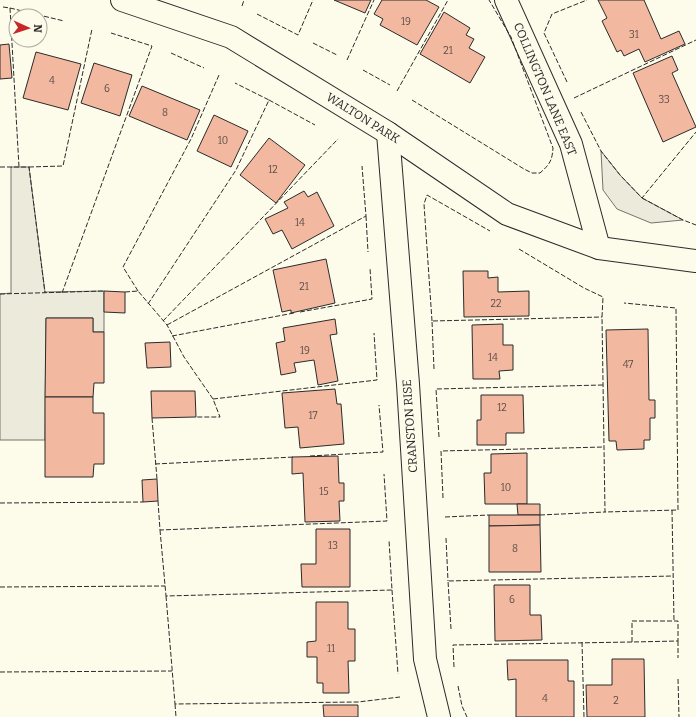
<svg xmlns="http://www.w3.org/2000/svg" width="696" height="717" viewBox="0 0 696 717" font-family="Bitter,serif">
  <style>
    .green { fill: #ecebdb; stroke: #74746e }
    .building { fill: #f2b8a0; stroke: #2b2b2b }
    .lines { fill: none; stroke-linecap: round; stroke-linejoin: round }
    .street-casing { stroke: #2b2b2b; stroke-width: 24 }
    .street { stroke: #fdfbea; stroke-width: 22 }
    .fence { stroke: #2b2b2b; stroke-width: 1; stroke-dasharray: 5 2; stroke-linecap: butt }
    .labels { text-anchor: middle; dominant-baseline: central; stroke-width: 3; stroke-linejoin: round; paint-order: stroke }
    .number-label { font-size: 10px; fill: #5d4e48 }
    .street-label { font-size: 12px; fill: #2b2b2b; stroke: #fdfbea }
  </style>
  <rect width="100%" height="100%" fill="#fdfbea"/>
  <g class="green">
    <path d="M 601,151 L 620,175 L 642,198 L 683,220 L 651,223 L 617,209 L 603,190 Z"/>
    <path d="M 11,167 L 29,167 L 45,292 L 104,291 L 104,332 L 93,332 L 93,318 L 46,318 L 45,440 L 0,440 L 0,294 L 11,293 Z"/>
  </g>
  <g class="building">
    <path d="M 334,0 L 371,0 L 365,13 Z"/>
    <path d="M 382,0 L 426,0 L 439,7 L 417,45 L 380,25 L 383,19 L 374,14 Z"/>
    <path d="M 598,0 L 644,0 L 661,39 L 679,31 L 685,44 L 645,62 L 639,49 L 624,56 L 621,50 L 617,52 L 602,21 L 607,18 Z"/>
    <path d="M 444,12 L 470,28 L 466,35 L 474,39 L 469,48 L 485,57 L 470,83 L 420,54 Z"/>
    <path d="M 9,44 L 12,78 L 0,79 L 0,45 Z"/>
    <path d="M 36,52 L 81,64 L 68,110 L 23,98 Z"/>
    <path d="M 672,56 L 678,70 L 672,73 L 696,127 L 663,142 L 633,73 Z"/>
    <path d="M 94,63 L 132,75 L 120,116 L 81,103 Z"/>
    <path d="M 142,86 L 200,110 L 187,140 L 129,116 Z"/>
    <path d="M 214,115 L 248,131 L 231,167 L 197,151 Z"/>
    <path d="M 269,138 L 305,165 L 276,203 L 240,175 Z"/>
    <path d="M 304,191 L 308,197 L 317,192 L 334,226 L 292,249 L 282,230 L 273,234 L 265,219 L 288,208 L 284,202 Z"/>
    <path d="M 326,259 L 335,303 L 291,313 L 291,310 L 282,312 L 273,270 Z"/>
    <path d="M 463,271 L 488,271 L 488,278 L 498,277 L 498,292 L 529,291 L 529,316 L 464,317 Z"/>
    <path d="M 104,291 L 125,292 L 125,313 L 104,312 Z"/>
    <path d="M 46,318 L 93,318 L 93,332 L 104,332 L 104,383 L 94,383 L 93,397 L 45,397 Z"/>
    <path d="M 335,319 L 337,334 L 330,335 L 338,381 L 318,385 L 314,360 L 294,363 L 296,372 L 281,375 L 276,343 L 285,341 L 283,328 Z"/>
    <path d="M 503,324 L 503,345 L 513,345 L 513,370 L 499,371 L 500,379 L 473,379 L 472,325 Z"/>
    <path d="M 648,329 L 649,400 L 655,400 L 655,418 L 650,418 L 650,440 L 644,440 L 644,449 L 617,450 L 616,441 L 609,441 L 606,330 Z"/>
    <path d="M 170,342 L 171,367 L 147,368 L 145,343 Z"/>
    <path d="M 335,389 L 337,404 L 341,404 L 344,444 L 300,448 L 298,427 L 285,428 L 282,393 Z"/>
    <path d="M 151,391 L 195,391 L 196,417 L 152,418 Z"/>
    <path d="M 481,395 L 523,395 L 524,433 L 506,433 L 506,445 L 477,445 L 477,420 L 481,420 Z"/>
    <path d="M 45,397 L 93,397 L 93,413 L 104,413 L 104,464 L 94,464 L 93,477 L 45,477 Z"/>
    <path d="M 527,453 L 527,504 L 485,504 L 484,473 L 491,473 L 491,454 Z"/>
    <path d="M 338,456 L 339,483 L 344,483 L 344,501 L 339,501 L 340,521 L 305,522 L 303,473 L 292,474 L 292,457 Z"/>
    <path d="M 157,479 L 158,501 L 143,502 L 142,480 Z"/>
    <path d="M 517,504 L 540,504 L 540,515 L 518,515 Z"/>
    <path d="M 489,515 L 540,515 L 540,525 L 489,526 Z"/>
    <path d="M 540,525 L 541,572 L 489,572 L 489,526 Z"/>
    <path d="M 316,529 L 350,529 L 350,587 L 302,587 L 301,564 L 316,564 Z"/>
    <path d="M 494,585 L 530,585 L 530,615 L 541,615 L 542,640 L 495,641 Z"/>
    <path d="M 316,602 L 348,602 L 348,629 L 355,629 L 355,661 L 348,661 L 349,693 L 323,693 L 323,683 L 317,683 L 317,657 L 307,657 L 307,642 L 316,641 Z"/>
    <path d="M 612,659 L 644,659 L 645,717 L 587,717 L 586,685 L 612,685 Z"/>
    <path d="M 507,660 L 568,660 L 568,681 L 574,681 L 574,717 L 516,717 L 516,679 L 508,680 Z"/>
    <path d="M 323,705 L 358,705 L 358,717 L 324,717 Z"/>
  </g>
  <g class="lines">
    <g class="street-casing">
      <g id="street">
        <path d="M 122,0 L 231,37 L 388,133 L 507,214 L 599,248 L 696,261"/>
        <path d="M 506,0 L 571,144 L 599,248"/>
        <path d="M 388,133 L 408,384 L 425,659 L 439,717"/>
      </g>
    </g>
    <use href="#street" class="street"/>
    <g class="fence">
      <path d="M 242,6 L 244,0"/>
      <path d="M 3,7 L 10,8 L 19,167"/>
      <path d="M 10,8 L 64,21"/>
      <path d="M 257,14 L 298,35 L 313,0"/>
      <path d="M 313,43 L 337,55"/>
      <path d="M 171,53 L 204,68"/>
      <path d="M 347,60 L 374,0"/>
      <path d="M 363,70 L 390,85"/>
      <path d="M 567,82 L 544,33 L 552,14 L 587,0"/>
      <path d="M 397,91 L 448,0"/>
      <path d="M 574,98 L 696,40"/>
      <path d="M 269,100 L 315,125"/>
      <path d="M 412,100 L 524,169 L 532,173 L 540,173 C 550,164 552,161 553,148 L 511,37 L 489,0"/>
      <path d="M 581,112 L 601,151 L 620,175 L 642,198 L 696,132"/>
      <path d="M 0,167 L 29,167 L 45,293"/>
      <path d="M 29,167 L 63,166 L 92,29"/>
      <path d="M 642,198 L 683,220 L 696,225"/>
      <path d="M 366,216 L 368,252"/>
      <path d="M 519,249 L 584,288 L 603,297 L 602,317 L 605,512 L 678,510 L 676,308 L 624,303"/>
      <path d="M 138,291 L 123,267 L 191,139 L 219,75"/>
      <path d="M 125,292 L 138,291 L 167,325 L 184,357 L 213,399 L 220,417 L 196,417"/>
      <path d="M 62,293 L 152,46 L 111,33"/>
      <path d="M 0,294 L 104,291"/>
      <path d="M 148,304 L 236,170 L 269,100 L 235,83"/>
      <path d="M 300,312 L 372,299 L 370,268"/>
      <path d="M 163,321 L 338,139"/>
      <path d="M 432,321 L 424,204 L 427,195 L 490,231"/>
      <path d="M 167,325 L 366,216 L 362,166"/>
      <path d="M 172,336 L 294,313"/>
      <path d="M 434,369 L 432,321 L 602,317"/>
      <path d="M 213,399 L 377,380 L 374,333"/>
      <path d="M 152,418 L 157,479"/>
      <path d="M 439,437 L 436,389 L 603,385"/>
      <path d="M 310,456 L 383,452 L 379,405"/>
      <path d="M 155,464 L 294,457"/>
      <path d="M 443,498 L 441,451 L 604,447"/>
      <path d="M 158,501 L 160,530 L 387,521 L 384,474"/>
      <path d="M 0,503 L 143,502"/>
      <path d="M 672,510 L 674,621"/>
      <path d="M 540,515 L 605,512"/>
      <path d="M 445,517 L 489,515"/>
      <path d="M 160,530 L 166,596 L 392,590 L 389,540"/>
      <path d="M 446,538 L 448,581"/>
      <path d="M 0,587 L 165,586"/>
      <path d="M 392,590 L 398,674"/>
      <path d="M 166,596 L 175,704 L 358,702 L 400,697"/>
      <path d="M 632,621 L 678,621 L 678,641 L 632,642 Z"/>
      <path d="M 451,629 L 448,581 L 673,576"/>
      <path d="M 678,641 L 678,658"/>
      <path d="M 582,642 L 584,717"/>
      <path d="M 454,667 L 453,645 L 632,642"/>
      <path d="M 0,672 L 172,671"/>
      <path d="M 678,679 L 679,717"/>
      <path d="M 458,686 L 462,706 L 467,717"/>
      <path d="M 175,704 L 176,717"/>
    </g>
  </g>
  <g class="labels">
    <g class="number-label">
      <text x="406" y="22">19</text>
      <text x="634" y="35">31</text>
      <text x="448" y="51">21</text>
      <text x="52" y="81">4</text>
      <text x="107" y="89">6</text>
      <text x="664" y="100">33</text>
      <text x="165" y="113">8</text>
      <text x="223" y="141">10</text>
      <text x="273" y="170">12</text>
      <text x="300" y="223">14</text>
      <text x="304" y="287">21</text>
      <text x="496" y="304">22</text>
      <text x="305" y="351">19</text>
      <text x="493" y="358">14</text>
      <text x="628" y="365">47</text>
      <text x="502" y="408">12</text>
      <text x="313" y="416">17</text>
      <text x="506" y="488">10</text>
      <text x="324" y="492">15</text>
      <text x="333" y="546">13</text>
      <text x="515" y="549">8</text>
      <text x="512" y="600">6</text>
      <text x="331" y="649">11</text>
      <text x="545" y="699">4</text>
      <text x="616" y="701">2</text>
    </g>
    <g class="street-label">
      <text transform="translate(545 89) rotate(67)">COLLINGTON LANE EAST</text>
      <text transform="translate(363 118) rotate(32)">WALTON PARK</text>
      <text transform="translate(410 426) rotate(-94)">CRANSTON RISE</text>
    </g>
  </g>
  <g transform="translate(28 28) rotate(93)"><circle r="19" fill="#fdfbea" stroke="#a9a89e"/>
  <path d="M0-3L7 15L0 10L-7 15Z" fill="#c62828"/>
  <text y="-6" font-size="11" font-weight="bold" text-anchor="middle" fill="#2b2b2b">N</text>
  </g>
</svg>
